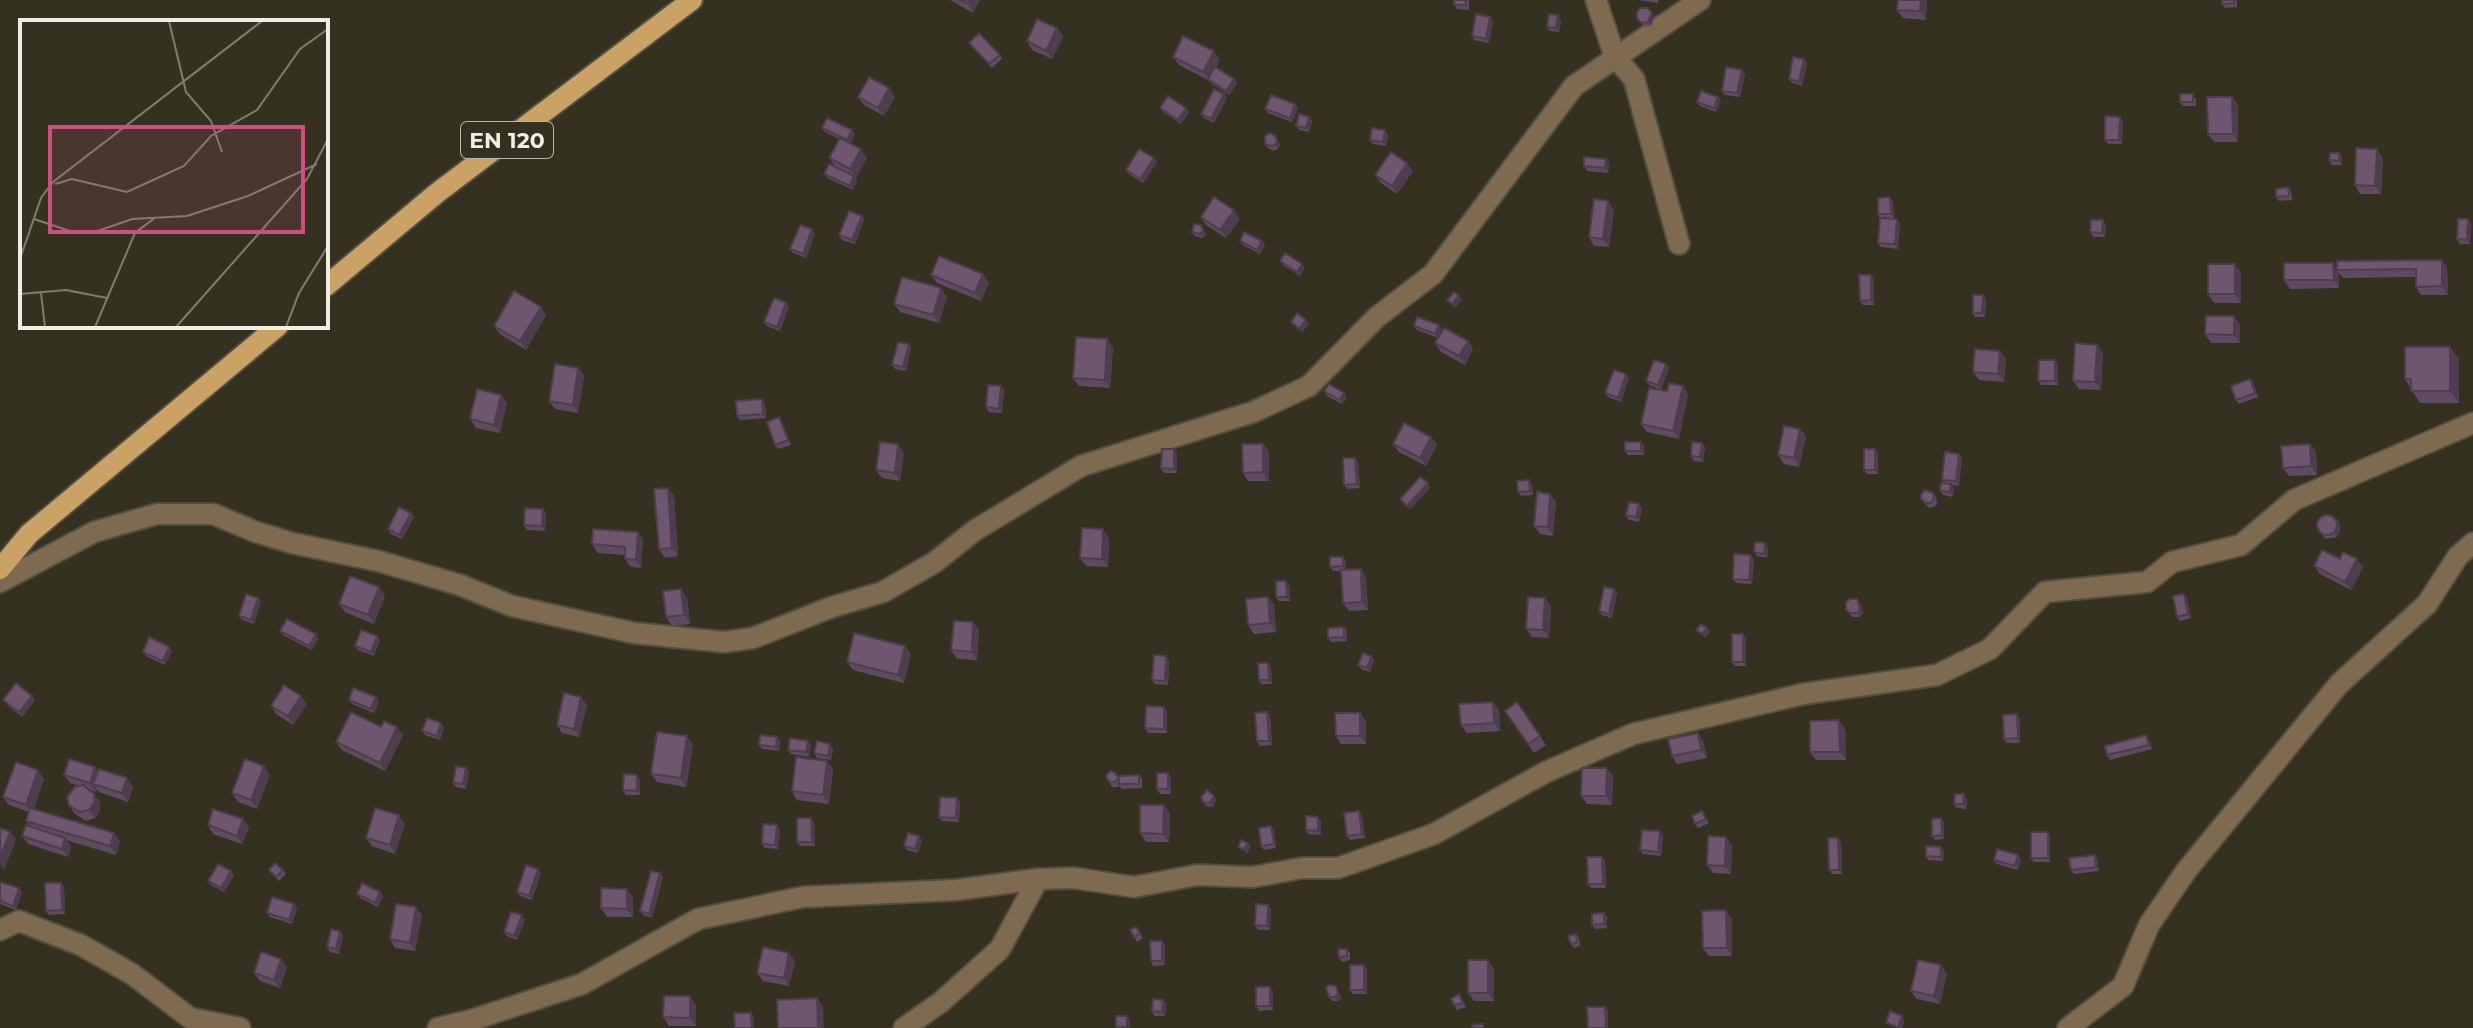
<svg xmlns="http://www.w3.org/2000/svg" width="2473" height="1028" viewBox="0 0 2473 1028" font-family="Montserrat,sans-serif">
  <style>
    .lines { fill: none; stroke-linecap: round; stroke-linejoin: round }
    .minor-casing { stroke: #524f40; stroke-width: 24 }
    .major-casing { stroke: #524f40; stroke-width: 24 }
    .minor { stroke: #7e6a4e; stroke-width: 20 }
    .major { stroke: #caa266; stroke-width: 20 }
    .wall { fill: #5f4b5f }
    .shaded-wall { fill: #4d3d4d }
    .building { fill: #6e576e; stroke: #4d3d4d; stroke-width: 2 }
    .labels { text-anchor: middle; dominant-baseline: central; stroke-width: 8; stroke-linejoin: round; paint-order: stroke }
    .shield { fill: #343121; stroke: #b8b6aa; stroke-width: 2 }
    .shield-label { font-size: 22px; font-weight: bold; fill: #f0efe4 }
    .inset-road { fill: none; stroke: #7f7d6f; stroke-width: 2 }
    .view { fill: #ce4e7d; fill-opacity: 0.15; stroke: #ce4e7d; stroke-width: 4 }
    .inset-edge { fill: none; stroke: #f0efe4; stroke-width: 4 }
  </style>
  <rect width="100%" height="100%" fill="#343121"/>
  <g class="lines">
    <g class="minor-casing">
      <g id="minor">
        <path d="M 1596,0 L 1615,57 L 1634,79 L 1679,244"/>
        <path d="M 0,582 L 94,532 L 157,514 L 213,514 L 256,532 L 292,543 L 378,561 L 460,585 L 512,606 L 634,633 L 724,642 L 753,638 L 832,607 L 883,592 L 935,562 L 974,531 L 1081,466 L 1253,412 L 1309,386 L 1377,317 L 1433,274 L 1574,86 L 1700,0"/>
        <path d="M 0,930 L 19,921 L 81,945 L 132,974 L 190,1018 L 240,1028"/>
        <path d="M 438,1028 L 472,1020 L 582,984 L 698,919 L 803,897 L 956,890 L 1038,879 L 1074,878 L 1134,887 L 1197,875 L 1253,877 L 1302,868 L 1338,868 L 1434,834 L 1546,772 L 1633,734 L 1803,694 L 1937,675 L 1990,649 L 2045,592 L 2147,582 L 2172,562 L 2241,545 L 2294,500 L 2473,423"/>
        <path d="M 904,1028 L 941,1002 L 1000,949 L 1038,879"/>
        <path d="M 2068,1028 L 2123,986 L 2149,925 L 2186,871 L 2339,684 L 2427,604 L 2458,556 L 2473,543"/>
      </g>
    </g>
    <g class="major-casing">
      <g id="major">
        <path d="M 326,286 L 437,193 L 692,0"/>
        <path d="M 0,569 L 29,534 L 278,326"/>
      </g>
    </g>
    <use href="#minor" class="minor"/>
    <use href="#major" class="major"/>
  </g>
  <g class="wall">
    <path d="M 950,0 L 980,0 L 973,13 Z"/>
    <path d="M 1454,0 L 1469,0 L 1469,10 L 1457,9 L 1454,5 Z"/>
    <path d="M 1639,0 L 1658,0 L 1658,3 Z"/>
    <path d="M 1898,0 L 1927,0 L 1926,20 L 1903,18 L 1897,10 Z"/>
    <path d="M 2237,0 L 2237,7 L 2225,8 L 2222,4 Z"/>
    <path d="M 1490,17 L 1493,22 L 1489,43 L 1474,40 L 1472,36 Z"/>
    <path d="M 1654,17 L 1651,26 L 1645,27 L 1637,19 Z"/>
    <path d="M 1561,20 L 1559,32 L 1550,31 L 1547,27 Z"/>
    <path d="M 1057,28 L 1063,37 L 1052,59 L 1032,50 L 1027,41 Z"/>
    <path d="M 969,43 L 1000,55 L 1002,59 L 992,68 Z"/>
    <path d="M 1173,57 L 1220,60 L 1216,68 L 1234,79 L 1237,83 L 1229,95 L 1211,83 L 1208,80 L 1179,65 Z"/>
    <path d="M 1807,63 L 1802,86 L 1792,83 L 1789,79 Z"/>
    <path d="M 1742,70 L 1745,74 L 1740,97 L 1725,95 L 1722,91 Z"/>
    <path d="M 1224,94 L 1227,98 L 1214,123 L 1204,118 L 1201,114 Z"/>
    <path d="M 858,97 L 895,97 L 884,116 L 864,105 Z"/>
    <path d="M 1718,97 L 1721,101 L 1716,112 L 1700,106 L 1697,102 Z"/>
    <path d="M 2196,98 L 2196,106 L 2183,106 L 2180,102 Z"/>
    <path d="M 2238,105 L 2238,142 L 2214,142 L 2208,134 Z"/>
    <path d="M 1160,108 L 1186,108 L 1189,112 L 1181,124 L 1163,112 Z"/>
    <path d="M 1298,108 L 1292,122 L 1268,113 L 1265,109 Z"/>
    <path d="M 1309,117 L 1312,121 L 1309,132 L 1299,130 L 1296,126 Z"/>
    <path d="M 2123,121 L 2122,144 L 2108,144 L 2105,140 Z"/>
    <path d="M 822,128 L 852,130 L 855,134 L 851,143 L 861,149 L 867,158 L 855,177 L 857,181 L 853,190 L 827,178 L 824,174 L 848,174 L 835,166 L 829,158 L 840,139 L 825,132 Z"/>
    <path d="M 1388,134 L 1386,146 L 1373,144 L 1370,140 Z"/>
    <path d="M 1275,135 L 1280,145 L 1278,149 L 1274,151 L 1268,148 L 1265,144 Z"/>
    <path d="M 2339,153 L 2342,157 L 2342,165 L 2332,165 L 2329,160 Z"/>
    <path d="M 1154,158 L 1157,162 L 1143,183 L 1129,174 L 1126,170 Z"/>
    <path d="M 2383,158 L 2381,194 L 2360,194 L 2355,185 Z"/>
    <path d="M 1606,159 L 1609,163 L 1608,173 L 1587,171 L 1584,166 Z"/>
    <path d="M 1413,171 L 1397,194 L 1381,183 L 1375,175 Z"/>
    <path d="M 2288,187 L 2291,192 L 2292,200 L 2279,201 L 2276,197 Z"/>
    <path d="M 1890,197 L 1893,202 L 1894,218 L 1886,218 L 1897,219 L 1900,224 L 1898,249 L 1881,247 L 1878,243 L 1880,218 L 1878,214 Z"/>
    <path d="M 1614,210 L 1609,247 L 1594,246 L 1589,237 Z"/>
    <path d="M 1201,217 L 1240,219 L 1226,238 L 1206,225 Z"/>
    <path d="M 2468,219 L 2471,224 L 2470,244 L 2460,244 L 2457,239 Z"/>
    <path d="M 864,220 L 855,244 L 842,240 L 839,235 Z"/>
    <path d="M 2106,225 L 2105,237 L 2093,237 L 2090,232 Z"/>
    <path d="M 1204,229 L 1206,235 L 1203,238 L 1195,236 L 1192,232 Z"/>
    <path d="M 815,234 L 806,258 L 793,253 L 790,249 Z"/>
    <path d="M 1240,241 L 1262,241 L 1265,245 L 1260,254 L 1243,245 Z"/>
    <path d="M 2442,260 L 2447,268 L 2448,295 L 2421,295 L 2416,287 L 2416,277 L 2343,278 L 2339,273 L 2339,288 L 2290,289 L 2284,280 L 2337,268 Z"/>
    <path d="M 1280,261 L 1305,268 L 1300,276 L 1283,265 Z"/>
    <path d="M 2241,272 L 2241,303 L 2214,303 L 2208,294 Z"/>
    <path d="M 983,274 L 989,283 L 981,301 L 937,283 L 931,275 Z"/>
    <path d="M 1871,275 L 1874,279 L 1874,305 L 1863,305 L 1860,301 Z"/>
    <path d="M 1983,295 L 1986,299 L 1985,317 L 1975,317 L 1973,313 Z"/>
    <path d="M 947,297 L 939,323 L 900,312 L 894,304 Z"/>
    <path d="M 786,303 L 789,307 L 780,331 L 767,326 L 764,322 Z"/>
    <path d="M 546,315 L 526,350 L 500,334 L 494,326 Z"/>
    <path d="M 2240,324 L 2240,343 L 2211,343 L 2205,334 Z"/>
    <path d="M 1414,326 L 1442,329 L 1439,336 L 1468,341 L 1473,349 L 1465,365 L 1441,352 L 1435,343 L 1438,338 L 1417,330 Z"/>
    <path d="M 909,344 L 911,348 L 906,371 L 895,369 L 892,365 Z"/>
    <path d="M 1113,347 L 1110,388 L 1079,386 L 1073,378 Z"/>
    <path d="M 2000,351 L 2006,359 L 2004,382 L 1979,380 L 1973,372 Z"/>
    <path d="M 2103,353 L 2101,390 L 2079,389 L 2073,381 Z"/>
    <path d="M 2459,359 L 2459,403 L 2420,403 L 2405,379 Z"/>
    <path d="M 1666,364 L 1669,368 L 1661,390 L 1649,385 L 1646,381 Z"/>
    <path d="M 2058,364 L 2058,385 L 2041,385 L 2038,381 Z"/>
    <path d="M 578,368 L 584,376 L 578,413 L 555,409 L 549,401 Z"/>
    <path d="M 1629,378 L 1621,402 L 1608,397 L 1605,393 Z"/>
    <path d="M 2250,379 L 2253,383 L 2258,397 L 2239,404 L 2236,400 Z"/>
    <path d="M 1001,386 L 1004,390 L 1002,413 L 989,412 L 986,407 Z"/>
    <path d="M 1324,391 L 1347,397 L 1342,404 L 1327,396 Z"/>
    <path d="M 1667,391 L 1688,394 L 1679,439 L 1647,432 L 1641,424 Z"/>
    <path d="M 501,395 L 507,403 L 500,433 L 476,428 L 470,419 Z"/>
    <path d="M 762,399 L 765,404 L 766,418 L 740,420 L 737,416 Z"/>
    <path d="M 782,422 L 791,445 L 778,449 L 775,445 Z"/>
    <path d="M 1800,429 L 1806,437 L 1799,467 L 1784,464 L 1778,455 Z"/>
    <path d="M 1431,437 L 1437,445 L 1426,466 L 1399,452 L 1393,444 Z"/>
    <path d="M 1641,442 L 1644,446 L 1644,455 L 1628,455 L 1625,451 Z"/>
    <path d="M 1702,443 L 1705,447 L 1703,462 L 1694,461 L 1691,456 Z"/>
    <path d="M 1263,444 L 1269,452 L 1269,481 L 1248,481 L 1243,473 Z"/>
    <path d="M 2310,444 L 2316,452 L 2317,475 L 2289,476 L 2283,468 Z"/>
    <path d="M 904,453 L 900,481 L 882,478 L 876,470 Z"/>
    <path d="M 1177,453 L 1177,473 L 1164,473 L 1161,468 Z"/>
    <path d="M 1878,453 L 1878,474 L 1867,474 L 1864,470 Z"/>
    <path d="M 1355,458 L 1358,462 L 1360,488 L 1347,489 L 1344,485 Z"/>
    <path d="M 1962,458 L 1959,486 L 1951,485 L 1954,488 L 1953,497 L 1943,495 L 1940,491 L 1944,483 L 1942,480 Z"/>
    <path d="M 1532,485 L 1533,495 L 1521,496 L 1518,492 Z"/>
    <path d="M 668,488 L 674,496 L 678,556 L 665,558 L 659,549 Z"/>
    <path d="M 1933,493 L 1936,497 L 1937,504 L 1934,507 L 1929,508 L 1921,499 Z"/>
    <path d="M 1550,494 L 1556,502 L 1553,536 L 1540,534 L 1534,526 Z"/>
    <path d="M 1642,508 L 1639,522 L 1629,520 L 1626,515 Z"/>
    <path d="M 411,513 L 414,517 L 402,539 L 391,534 L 388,529 Z"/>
    <path d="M 546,513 L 545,531 L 527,530 L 524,525 Z"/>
    <path d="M 2337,519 L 2340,524 L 2340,531 L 2337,537 L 2326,539 L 2318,531 Z"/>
    <path d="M 638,532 L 643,540 L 641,568 L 631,567 L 625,559 L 625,555 L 598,553 L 592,544 Z"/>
    <path d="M 1109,538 L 1108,567 L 1086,566 L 1080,558 Z"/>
    <path d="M 1765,543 L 1768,548 L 1767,558 L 1757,556 L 1754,552 Z"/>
    <path d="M 1343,557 L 1346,561 L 1346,570 L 1361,569 L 1366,578 L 1368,610 L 1349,611 L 1343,603 L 1341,571 L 1333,571 L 1330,567 Z"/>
    <path d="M 1754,559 L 1752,584 L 1736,583 L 1733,579 Z"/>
    <path d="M 2340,559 L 2363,567 L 2351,590 L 2320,574 L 2314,566 Z"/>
    <path d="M 1289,585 L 1290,601 L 1279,601 L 1276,597 Z"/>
    <path d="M 1614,589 L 1617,593 L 1612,618 L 1602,615 L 1599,611 Z"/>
    <path d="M 385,596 L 374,624 L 345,612 L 339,604 Z"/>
    <path d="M 687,597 L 690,624 L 672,626 L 666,617 Z"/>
    <path d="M 1268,597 L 1274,605 L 1276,632 L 1254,634 L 1248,625 Z"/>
    <path d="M 1545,598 L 1551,607 L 1549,638 L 1532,637 L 1526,629 Z"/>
    <path d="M 2187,598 L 2191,618 L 2180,621 L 2177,617 Z"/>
    <path d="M 1857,599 L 1860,603 L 1863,613 L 1860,617 L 1852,617 L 1846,610 Z"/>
    <path d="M 261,602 L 254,624 L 242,620 L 239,616 Z"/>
    <path d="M 973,622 L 979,630 L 977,660 L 957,659 L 951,650 Z"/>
    <path d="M 1344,627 L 1347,631 L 1347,641 L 1331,642 L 1328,638 Z"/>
    <path d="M 280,631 L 318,638 L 312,650 L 283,635 Z"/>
    <path d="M 1746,638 L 1746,666 L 1735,666 L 1732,662 Z"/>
    <path d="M 380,640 L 374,656 L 358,650 L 355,646 Z"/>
    <path d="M 905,646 L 911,654 L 904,683 L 853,670 L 847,662 Z"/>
    <path d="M 169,647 L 172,651 L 165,665 L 146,656 L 143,652 Z"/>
    <path d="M 1371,656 L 1374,660 L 1370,672 L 1361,669 L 1358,665 Z"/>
    <path d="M 1169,660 L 1168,685 L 1155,684 L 1152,680 Z"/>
    <path d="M 1271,667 L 1272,684 L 1261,684 L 1259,680 Z"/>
    <path d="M 32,696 L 35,700 L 22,717 L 6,704 L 3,700 Z"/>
    <path d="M 376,697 L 379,702 L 374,713 L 352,704 L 349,700 Z"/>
    <path d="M 581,697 L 587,706 L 579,737 L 562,733 L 557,725 Z"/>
    <path d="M 1517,702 L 1546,745 L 1534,753 L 1505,711 Z"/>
    <path d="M 307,704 L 293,725 L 276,714 L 271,706 Z"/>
    <path d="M 1164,707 L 1167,711 L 1167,733 L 1148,733 L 1145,728 Z"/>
    <path d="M 1499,710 L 1500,731 L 1467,733 L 1461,725 Z"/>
    <path d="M 1267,712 L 1270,716 L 1272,745 L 1260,746 L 1257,741 Z"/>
    <path d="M 2020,719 L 2020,743 L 2006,743 L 2004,739 Z"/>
    <path d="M 1366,721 L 1366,744 L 1341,744 L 1336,736 Z"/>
    <path d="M 381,727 L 397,727 L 403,735 L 385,771 L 342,750 L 336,742 Z"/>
    <path d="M 444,728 L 440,740 L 425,735 L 422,731 Z"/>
    <path d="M 1845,729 L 1846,760 L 1816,760 L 1810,752 Z"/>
    <path d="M 1698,733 L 1703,741 L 1707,758 L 1677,764 L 1672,756 Z"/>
    <path d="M 777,737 L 780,741 L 779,751 L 762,749 L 759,745 Z"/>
    <path d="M 2149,740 L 2152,749 L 2110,760 L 2107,755 Z"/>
    <path d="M 693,745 L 686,787 L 657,782 L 651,774 Z"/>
    <path d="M 811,745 L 809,757 L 791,754 L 788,750 Z"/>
    <path d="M 833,748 L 831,760 L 817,758 L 814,753 Z"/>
    <path d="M 95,767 L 98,771 L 127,778 L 133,787 L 128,802 L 99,792 L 97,789 L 96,792 L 88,789 L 100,802 L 100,811 L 95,818 L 86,821 L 75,814 L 69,806 L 79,786 L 70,783 L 64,775 Z"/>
    <path d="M 466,768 L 469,772 L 466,789 L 456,787 L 453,783 Z"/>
    <path d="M 1607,768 L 1613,776 L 1612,805 L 1587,804 L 1581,796 Z"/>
    <path d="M 833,769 L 829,804 L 797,800 L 792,791 Z"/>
    <path d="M 1168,773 L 1171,778 L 1171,794 L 1160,794 L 1157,789 Z"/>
    <path d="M 270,775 L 257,809 L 238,802 L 232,793 Z"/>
    <path d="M 1139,775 L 1142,779 L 1142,788 L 1122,789 L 1119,785 L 1118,787 L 1112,787 L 1109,782 L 1119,778 Z"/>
    <path d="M 44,779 L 34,809 L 120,841 L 116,855 L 66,840 L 71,847 L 68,857 L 28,844 L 22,836 L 30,827 L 26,821 L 29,812 L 9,805 L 3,797 Z"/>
    <path d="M 640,779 L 640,795 L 626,795 L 623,790 Z"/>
    <path d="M 1201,797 L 1216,800 L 1213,807 L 1206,806 Z"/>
    <path d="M 957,798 L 960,802 L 959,822 L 942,821 L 939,817 Z"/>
    <path d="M 1967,799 L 1966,809 L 1957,808 L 1954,804 Z"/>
    <path d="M 1164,805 L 1170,814 L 1169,842 L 1146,842 L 1140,833 Z"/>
    <path d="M 1702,811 L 1709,823 L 1698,828 L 1695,824 Z"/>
    <path d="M 1362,816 L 1365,838 L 1350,840 L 1347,836 Z"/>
    <path d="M 1941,818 L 1944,823 L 1944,839 L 1935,840 L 1932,836 Z"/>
    <path d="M 243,819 L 249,828 L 242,844 L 213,834 L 208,825 Z"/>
    <path d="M 1321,821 L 1321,835 L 1308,834 L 1306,830 Z"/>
    <path d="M 814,822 L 815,846 L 800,846 L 797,842 Z"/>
    <path d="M 405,824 L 395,854 L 372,846 L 366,838 Z"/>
    <path d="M 780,829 L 778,849 L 765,848 L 762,844 Z"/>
    <path d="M 1274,830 L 1276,848 L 1264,850 L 1261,846 Z"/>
    <path d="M 1663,835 L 1661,856 L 1643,854 L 1640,850 Z"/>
    <path d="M 2050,836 L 2050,862 L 2034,862 L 2031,858 Z"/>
    <path d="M 922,840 L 918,853 L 907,850 L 904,846 Z"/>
    <path d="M 1841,842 L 1842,874 L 1832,874 L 1829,870 Z"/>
    <path d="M 1732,845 L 1731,874 L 1713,873 L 1707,865 Z"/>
    <path d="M 1941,847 L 1944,851 L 1943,861 L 1928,860 L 1926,856 Z"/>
    <path d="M 2095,855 L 2097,859 L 2099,871 L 2074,874 L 2071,870 Z"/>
    <path d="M 1602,857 L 1605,861 L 1606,888 L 1591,888 L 1588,884 Z"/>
    <path d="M 2021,859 L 2018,870 L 1997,864 L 1994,860 Z"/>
    <path d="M 269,870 L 283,870 L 286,874 L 279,881 Z"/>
    <path d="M 231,871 L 234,875 L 224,892 L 211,885 L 208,881 Z"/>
    <path d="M 541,873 L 532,900 L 520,896 L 517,892 Z"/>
    <path d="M 663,877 L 652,918 L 643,915 L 640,911 Z"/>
    <path d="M 0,883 L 22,892 L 16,910 L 0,904 Z"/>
    <path d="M 61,883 L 64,887 L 65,914 L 49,915 L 46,911 Z"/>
    <path d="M 357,894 L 383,896 L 378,907 L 360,898 Z"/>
    <path d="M 633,897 L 633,917 L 607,917 L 601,908 Z"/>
    <path d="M 294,904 L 297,908 L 292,924 L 270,917 L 267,913 Z"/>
    <path d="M 1271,909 L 1270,930 L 1258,930 L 1255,925 Z"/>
    <path d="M 1604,913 L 1607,917 L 1607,928 L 1595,929 L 1592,925 Z"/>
    <path d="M 422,915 L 415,951 L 395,948 L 390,939 Z"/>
    <path d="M 1732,919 L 1732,956 L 1709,956 L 1703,948 Z"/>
    <path d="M 525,920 L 517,940 L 507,936 L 504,932 Z"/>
    <path d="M 1136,927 L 1143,938 L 1137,942 L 1134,937 Z"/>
    <path d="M 1576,934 L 1579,938 L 1580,946 L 1574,948 L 1571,944 Z"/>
    <path d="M 343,935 L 339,954 L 330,952 L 327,947 Z"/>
    <path d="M 1165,945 L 1165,965 L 1153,966 L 1151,961 Z"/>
    <path d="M 1347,949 L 1350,953 L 1350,960 L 1342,962 L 1339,957 Z"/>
    <path d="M 281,959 L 287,968 L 280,988 L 260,981 L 254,973 Z"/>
    <path d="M 795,961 L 789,986 L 763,981 L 757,973 Z"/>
    <path d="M 1364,965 L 1367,969 L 1367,994 L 1353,994 L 1350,990 Z"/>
    <path d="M 1494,969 L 1494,1001 L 1474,1001 L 1468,993 Z"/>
    <path d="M 1947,973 L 1940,1004 L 1917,999 L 1911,991 Z"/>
    <path d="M 1336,986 L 1341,998 L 1338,1001 L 1332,1001 L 1329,997 Z"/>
    <path d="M 1270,987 L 1273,992 L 1273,1010 L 1259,1011 L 1256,1006 Z"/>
    <path d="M 1462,999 L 1466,1007 L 1457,1010 L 1454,1005 Z"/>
    <path d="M 1163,1000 L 1166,1004 L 1165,1016 L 1154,1016 L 1152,1011 Z"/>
    <path d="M 696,1005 L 696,1026 L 669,1026 L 663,1017 Z"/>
  </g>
  <g class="shaded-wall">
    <path d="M 970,0 L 980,0 L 973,13 L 968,4 Z"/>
    <path d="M 1921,0 L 1927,0 L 1926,20 L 1920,11 Z"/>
    <path d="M 1652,13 L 1654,17 L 1651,26 L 1648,22 Z"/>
    <path d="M 1558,15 L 1561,20 L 1559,32 L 1556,28 Z"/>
    <path d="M 1490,17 L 1493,22 L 1489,43 L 1486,39 Z"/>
    <path d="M 1057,28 L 1063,37 L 1052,59 L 1046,51 Z"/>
    <path d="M 1214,51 L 1220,60 L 1209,80 L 1203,72 Z"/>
    <path d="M 1804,59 L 1807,63 L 1802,86 L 1799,82 Z"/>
    <path d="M 1742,70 L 1745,74 L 1740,97 L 1737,93 Z"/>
    <path d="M 1234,79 L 1237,83 L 1229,95 L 1226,91 Z"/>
    <path d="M 889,88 L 895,97 L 884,116 L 878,108 Z"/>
    <path d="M 1224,94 L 1227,98 L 1214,123 L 1211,119 Z"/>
    <path d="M 1718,97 L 1721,101 L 1716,112 L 1714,108 Z"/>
    <path d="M 2232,97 L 2238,105 L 2238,142 L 2233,134 Z"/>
    <path d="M 1295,104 L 1298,108 L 1292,122 L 1290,118 Z"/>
    <path d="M 1186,108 L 1189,112 L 1181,124 L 1178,120 Z"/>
    <path d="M 1309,117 L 1312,121 L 1309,132 L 1306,128 Z"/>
    <path d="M 2120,117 L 2123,121 L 2122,144 L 2119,140 Z"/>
    <path d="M 852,130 L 855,134 L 850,144 L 847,140 Z"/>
    <path d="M 1385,130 L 1388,134 L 1386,146 L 1383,142 Z"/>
    <path d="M 1275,135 L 1280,145 L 1278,149 L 1275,145 Z"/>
    <path d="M 861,149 L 867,158 L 856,178 L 850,169 Z"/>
    <path d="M 2377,149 L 2383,158 L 2381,194 L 2375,186 Z"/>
    <path d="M 2339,153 L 2342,157 L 2342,165 L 2339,161 Z"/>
    <path d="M 1154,158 L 1157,162 L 1143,183 L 1140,179 Z"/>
    <path d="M 1606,159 L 1609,163 L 1608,173 L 1605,168 Z"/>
    <path d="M 1407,163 L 1413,171 L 1397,194 L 1392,186 Z"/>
    <path d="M 854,176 L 857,181 L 853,190 L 850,186 Z"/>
    <path d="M 1890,197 L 1893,202 L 1894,218 L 1891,214 Z"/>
    <path d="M 1608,201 L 1614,210 L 1609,247 L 1603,239 Z"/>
    <path d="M 1234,210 L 1240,219 L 1226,238 L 1220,230 Z"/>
    <path d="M 862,216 L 864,220 L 855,244 L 852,240 Z"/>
    <path d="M 1897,219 L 1900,224 L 1898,249 L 1895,244 Z"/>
    <path d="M 2468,219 L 2471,224 L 2470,244 L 2467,240 Z"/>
    <path d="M 2103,220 L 2106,225 L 2105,237 L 2102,233 Z"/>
    <path d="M 1201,225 L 1204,229 L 1206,235 L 1203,238 L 1200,234 Z"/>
    <path d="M 812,229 L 815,234 L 806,258 L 803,254 Z"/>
    <path d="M 1262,241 L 1265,245 L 1260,254 L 1257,250 Z"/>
    <path d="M 2442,260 L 2447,268 L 2448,295 L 2442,286 Z"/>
    <path d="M 2333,263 L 2339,273 L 2339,288 L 2334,280 Z"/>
    <path d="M 1302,264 L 1305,268 L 1300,276 L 1297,272 Z"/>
    <path d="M 2235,264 L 2241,272 L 2241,303 L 2235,294 Z"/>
    <path d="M 983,274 L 989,283 L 981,301 L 975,293 Z"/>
    <path d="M 1871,275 L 1874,279 L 1874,305 L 1871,300 Z"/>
    <path d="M 941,288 L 947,297 L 939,323 L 933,315 Z"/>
    <path d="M 1983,295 L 1986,299 L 1985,317 L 1982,313 Z"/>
    <path d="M 1459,296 L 1462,300 L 1455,308 L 1452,304 Z"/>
    <path d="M 786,303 L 789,307 L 780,331 L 777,327 Z"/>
    <path d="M 541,307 L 546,315 L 526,350 L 520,341 Z"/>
    <path d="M 2234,316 L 2240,324 L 2240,343 L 2234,335 Z"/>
    <path d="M 1306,320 L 1309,324 L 1302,333 L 1299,329 Z"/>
    <path d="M 1439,325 L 1442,329 L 1438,338 L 1435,334 Z"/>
    <path d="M 1107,339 L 1113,347 L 1110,388 L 1105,380 Z"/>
    <path d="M 1468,341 L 1473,349 L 1465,365 L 1459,356 Z"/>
    <path d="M 909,344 L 911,348 L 906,371 L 903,367 Z"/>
    <path d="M 2097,345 L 2103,353 L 2101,390 L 2095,382 Z"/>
    <path d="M 2450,347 L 2459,359 L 2459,403 L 2450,391 Z"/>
    <path d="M 2000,351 L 2006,359 L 2004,382 L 1998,374 Z"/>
    <path d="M 2055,360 L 2058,364 L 2058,385 L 2055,381 Z"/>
    <path d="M 1666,364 L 1669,368 L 1661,390 L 1658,385 Z"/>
    <path d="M 578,368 L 584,376 L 578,413 L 573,405 Z"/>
    <path d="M 1626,374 L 1629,378 L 1621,402 L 1618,398 Z"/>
    <path d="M 1001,386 L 1004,390 L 1002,413 L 999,409 Z"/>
    <path d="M 1683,386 L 1688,394 L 1679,439 L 1673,431 Z"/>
    <path d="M 1344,393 L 1347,397 L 1342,404 L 1339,400 Z"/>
    <path d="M 501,395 L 507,403 L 500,433 L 494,425 Z"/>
    <path d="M 762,399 L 765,404 L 766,418 L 763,414 Z"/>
    <path d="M 1800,429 L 1806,437 L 1799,467 L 1794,458 Z"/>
    <path d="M 1431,437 L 1437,445 L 1426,466 L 1420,458 Z"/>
    <path d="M 1641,442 L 1644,446 L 1644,455 L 1641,451 Z"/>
    <path d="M 1702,443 L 1705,447 L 1703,462 L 1700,457 Z"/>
    <path d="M 898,444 L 904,453 L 900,481 L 895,473 Z"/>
    <path d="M 1263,444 L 1269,452 L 1269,481 L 1263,472 Z"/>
    <path d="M 2310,444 L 2316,452 L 2317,475 L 2311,466 Z"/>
    <path d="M 1174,449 L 1177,453 L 1177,473 L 1174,469 Z"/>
    <path d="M 1875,449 L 1878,453 L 1878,474 L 1875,470 Z"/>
    <path d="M 1959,454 L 1962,458 L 1959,486 L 1956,481 Z"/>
    <path d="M 1355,458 L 1358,462 L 1360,488 L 1357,484 Z"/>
    <path d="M 1529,480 L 1532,485 L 1533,495 L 1530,491 Z"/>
    <path d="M 1428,483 L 1430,488 L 1410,510 L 1407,506 Z"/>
    <path d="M 1951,484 L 1954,488 L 1953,497 L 1950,492 Z"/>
    <path d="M 668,488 L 674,496 L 678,556 L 672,548 Z"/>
    <path d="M 1550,494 L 1556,502 L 1553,536 L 1548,527 Z"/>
    <path d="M 1639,504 L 1642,508 L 1639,522 L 1636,517 Z"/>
    <path d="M 543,509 L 546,513 L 545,531 L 542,526 Z"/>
    <path d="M 411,513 L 414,517 L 402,539 L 399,535 Z"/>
    <path d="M 2337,519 L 2340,524 L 2340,531 L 2337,537 L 2334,533 Z"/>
    <path d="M 1103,529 L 1109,538 L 1108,567 L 1102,559 Z"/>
    <path d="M 638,532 L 643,540 L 641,568 L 636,560 Z"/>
    <path d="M 1765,543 L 1768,548 L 1767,558 L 1764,554 Z"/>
    <path d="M 1751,555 L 1754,559 L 1752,584 L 1749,580 Z"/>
    <path d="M 1343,557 L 1346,561 L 1346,570 L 1343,566 Z"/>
    <path d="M 2357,559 L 2363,567 L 2351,590 L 2345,582 Z"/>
    <path d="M 1361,569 L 1366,578 L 1368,610 L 1362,602 Z"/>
    <path d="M 1286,581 L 1289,585 L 1290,601 L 1287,597 Z"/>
    <path d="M 379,587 L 385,596 L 374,624 L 368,615 Z"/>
    <path d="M 681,589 L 687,597 L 690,624 L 684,615 Z"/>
    <path d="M 1614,589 L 1617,593 L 1612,618 L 1609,614 Z"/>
    <path d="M 2184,594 L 2187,598 L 2191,618 L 2188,614 Z"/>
    <path d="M 1268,597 L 1274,605 L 1276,632 L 1270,623 Z"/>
    <path d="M 258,598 L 261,602 L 254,624 L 251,620 Z"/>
    <path d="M 1545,598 L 1551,607 L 1549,638 L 1543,630 Z"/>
    <path d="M 1857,599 L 1860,603 L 1863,613 L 1860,617 L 1857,613 Z"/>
    <path d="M 973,622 L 979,630 L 977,660 L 972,652 Z"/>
    <path d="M 1344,627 L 1347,631 L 1347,641 L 1344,637 Z"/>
    <path d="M 1707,628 L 1710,632 L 1705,638 L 1702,634 Z"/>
    <path d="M 316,634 L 318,638 L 312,650 L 309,646 Z"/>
    <path d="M 1743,634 L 1746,638 L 1746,666 L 1743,662 Z"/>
    <path d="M 377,636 L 380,640 L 374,656 L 371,652 Z"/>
    <path d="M 905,646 L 911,654 L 904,683 L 898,675 Z"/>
    <path d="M 169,647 L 172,651 L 165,665 L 163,661 Z"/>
    <path d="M 1166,656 L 1169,660 L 1168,685 L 1165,681 Z"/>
    <path d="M 1371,656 L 1374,660 L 1370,672 L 1367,668 Z"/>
    <path d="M 1268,663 L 1271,667 L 1272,684 L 1269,680 Z"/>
    <path d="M 32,696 L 35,700 L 22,717 L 19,712 Z"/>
    <path d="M 301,696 L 307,704 L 293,725 L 288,716 Z"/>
    <path d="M 376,697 L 379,702 L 374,713 L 371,709 Z"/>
    <path d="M 581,697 L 587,706 L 579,737 L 574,729 Z"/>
    <path d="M 1493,702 L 1499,710 L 1500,731 L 1494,723 Z"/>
    <path d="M 1164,707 L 1167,711 L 1167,733 L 1164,729 Z"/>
    <path d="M 1267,712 L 1270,716 L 1272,745 L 1269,741 Z"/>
    <path d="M 1360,713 L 1366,721 L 1366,744 L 1360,736 Z"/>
    <path d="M 2017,714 L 2020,719 L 2020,743 L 2018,738 Z"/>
    <path d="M 1839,720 L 1845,729 L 1846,760 L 1840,752 Z"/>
    <path d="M 441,723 L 444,728 L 440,740 L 437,736 Z"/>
    <path d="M 397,727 L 403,735 L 385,771 L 380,763 Z"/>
    <path d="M 1698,733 L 1703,741 L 1707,758 L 1701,750 Z"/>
    <path d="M 687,736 L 693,745 L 686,787 L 681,778 Z"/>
    <path d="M 777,737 L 780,741 L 779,751 L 776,747 Z"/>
    <path d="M 808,741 L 811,745 L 809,757 L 806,752 Z"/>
    <path d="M 830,744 L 833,748 L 831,760 L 828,756 Z"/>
    <path d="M 827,761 L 833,769 L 829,804 L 823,795 Z"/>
    <path d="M 264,766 L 270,775 L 257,809 L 251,800 Z"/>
    <path d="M 95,767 L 101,776 L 93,784 L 97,789 L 96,792 L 90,783 Z"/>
    <path d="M 466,768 L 469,772 L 466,789 L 463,784 Z"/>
    <path d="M 1607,768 L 1613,776 L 1612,805 L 1606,796 Z"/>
    <path d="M 38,770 L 44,779 L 32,813 L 26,805 Z"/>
    <path d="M 1168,773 L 1171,778 L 1171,794 L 1168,789 Z"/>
    <path d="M 637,775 L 640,779 L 640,795 L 637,791 Z"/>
    <path d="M 127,778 L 133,787 L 128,802 L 122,793 Z"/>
    <path d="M 94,794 L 100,802 L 100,811 L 95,818 L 89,810 Z"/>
    <path d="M 1964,794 L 1967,799 L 1966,809 L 1963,804 Z"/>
    <path d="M 1214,796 L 1216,800 L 1213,807 L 1210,803 Z"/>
    <path d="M 957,798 L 960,802 L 959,822 L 956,818 Z"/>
    <path d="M 1164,805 L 1170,814 L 1169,842 L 1163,834 Z"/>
    <path d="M 1359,811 L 1362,816 L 1365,838 L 1362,834 Z"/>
    <path d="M 399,815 L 405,824 L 395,854 L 390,845 Z"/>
    <path d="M 1318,817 L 1321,821 L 1321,835 L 1318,831 Z"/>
    <path d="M 811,818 L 814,822 L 815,846 L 812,842 Z"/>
    <path d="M 1941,818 L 1944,823 L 1944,839 L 1942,835 Z"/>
    <path d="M 243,819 L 249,828 L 242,844 L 237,836 Z"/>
    <path d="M 777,825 L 780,829 L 778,849 L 775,845 Z"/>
    <path d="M 1271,826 L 1274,830 L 1276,848 L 1274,844 Z"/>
    <path d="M 1660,831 L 1663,835 L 1661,856 L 1658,852 Z"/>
    <path d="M 10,832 L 16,840 L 4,870 L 0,864 L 0,858 Z"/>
    <path d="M 2048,832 L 2050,836 L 2050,862 L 2048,858 Z"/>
    <path d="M 114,833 L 120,841 L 116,855 L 110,846 Z"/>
    <path d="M 919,836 L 922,840 L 918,853 L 915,849 Z"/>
    <path d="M 1726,837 L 1732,845 L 1731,874 L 1725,866 Z"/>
    <path d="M 65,838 L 71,847 L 68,857 L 62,849 Z"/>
    <path d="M 1838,838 L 1841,842 L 1842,874 L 1839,870 Z"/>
    <path d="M 1248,843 L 1251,847 L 1247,854 L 1244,850 Z"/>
    <path d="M 1941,847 L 1944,851 L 1943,861 L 1941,857 Z"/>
    <path d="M 2018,855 L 2021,859 L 2018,870 L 2015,866 Z"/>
    <path d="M 2095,855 L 2097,859 L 2099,871 L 2096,867 Z"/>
    <path d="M 1602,857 L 1605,861 L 1606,888 L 1603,884 Z"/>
    <path d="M 538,869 L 541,873 L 532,900 L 529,896 Z"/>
    <path d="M 231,871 L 234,875 L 224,892 L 221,888 Z"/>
    <path d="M 660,873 L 663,877 L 652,918 L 649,914 Z"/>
    <path d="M 61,883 L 64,887 L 65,914 L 62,910 Z"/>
    <path d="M 19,888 L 22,892 L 16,910 L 13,906 Z"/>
    <path d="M 627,889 L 633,897 L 633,917 L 627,909 Z"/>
    <path d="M 380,892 L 383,896 L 378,907 L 375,903 Z"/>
    <path d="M 294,904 L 297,908 L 292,924 L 289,920 Z"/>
    <path d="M 1268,905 L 1271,909 L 1270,930 L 1267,926 Z"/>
    <path d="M 416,907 L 422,915 L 415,951 L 410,943 Z"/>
    <path d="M 1726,910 L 1732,919 L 1732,956 L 1727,948 Z"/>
    <path d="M 1604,913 L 1607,917 L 1607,928 L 1604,924 Z"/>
    <path d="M 522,915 L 525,920 L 517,940 L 514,936 Z"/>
    <path d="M 340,931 L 343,935 L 339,954 L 336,949 Z"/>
    <path d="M 1162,941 L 1165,945 L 1165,965 L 1162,961 Z"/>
    <path d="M 789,953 L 795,961 L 789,986 L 784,978 Z"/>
    <path d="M 281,959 L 287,968 L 280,988 L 274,980 Z"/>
    <path d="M 1488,960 L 1494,969 L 1494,1001 L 1488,993 Z"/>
    <path d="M 1364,965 L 1367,969 L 1367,994 L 1364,990 Z"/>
    <path d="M 1941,965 L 1947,973 L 1940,1004 L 1934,996 Z"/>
    <path d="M 1336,986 L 1341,998 L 1338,1001 L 1335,997 Z"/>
    <path d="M 1270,987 L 1273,992 L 1273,1010 L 1270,1006 Z"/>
    <path d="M 690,996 L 696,1005 L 696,1026 L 690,1018 Z"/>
    <path d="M 817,998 L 823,1006 L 824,1028 L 818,1028 Z"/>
    <path d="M 1163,1000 L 1166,1004 L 1165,1016 L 1162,1012 Z"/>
    <path d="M 1605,1007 L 1608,1011 L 1608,1028 L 1606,1028 Z"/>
    <path d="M 751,1013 L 754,1017 L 754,1028 L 752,1028 Z"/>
    <path d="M 1127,1016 L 1130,1020 L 1130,1028 L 1127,1027 Z"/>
    <path d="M 1902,1016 L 1905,1020 L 1902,1028 L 1898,1028 Z"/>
  </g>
  <g class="building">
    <path d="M 960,0 L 970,0 L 968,4 Z"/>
    <rect x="1454" y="0" width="12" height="5"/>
    <path d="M 1898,0 L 1921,0 L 1920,11 L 1897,10 Z"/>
    <path d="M 2222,0 L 2234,0 L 2234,3 L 2222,4 Z"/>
    <path d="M 1640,8 L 1648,8 L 1652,13 L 1648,22 L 1642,23 L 1637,19 L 1637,12 Z"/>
    <path d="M 1476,14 L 1490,17 L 1486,39 L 1472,36 Z"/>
    <path d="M 1549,14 L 1558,15 L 1556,28 L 1547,27 Z"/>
    <path d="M 1037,19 L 1057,28 L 1046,51 L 1027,41 Z"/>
    <path d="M 979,33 L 1000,55 L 989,64 L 969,43 Z"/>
    <path d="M 1183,36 L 1214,51 L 1203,72 L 1173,57 Z"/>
    <path d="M 1793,57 L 1804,59 L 1799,82 L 1789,79 Z"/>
    <path d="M 1215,67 L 1234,79 L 1226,91 L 1208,79 Z"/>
    <path d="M 1726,67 L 1742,70 L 1737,93 L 1722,91 Z"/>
    <path d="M 869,77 L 889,88 L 878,108 L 858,97 Z"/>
    <path d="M 1214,89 L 1224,94 L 1211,119 L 1201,114 Z"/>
    <path d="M 1701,91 L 1718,97 L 1714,108 L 1697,102 Z"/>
    <rect x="2180" y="94" width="13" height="8"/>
    <path d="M 1271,95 L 1295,104 L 1290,118 L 1265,109 Z"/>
    <path d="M 1168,96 L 1186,108 L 1178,120 L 1160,108 Z"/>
    <path d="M 2207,97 L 2232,97 L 2233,134 L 2208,134 Z"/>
    <path d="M 1299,114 L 1309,117 L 1306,128 L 1296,126 Z"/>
    <path d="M 2105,116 L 2120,117 L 2119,140 L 2105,140 Z"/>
    <path d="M 827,118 L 852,130 L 847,140 L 822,128 Z"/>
    <path d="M 1372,128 L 1385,130 L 1383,142 L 1370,140 Z"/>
    <path d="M 1269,133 L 1275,135 L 1277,141 L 1275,145 L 1271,146 L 1265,144 L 1265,136 Z"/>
    <path d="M 840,138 L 861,149 L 850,169 L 829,158 Z"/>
    <path d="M 2356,148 L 2377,149 L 2375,186 L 2355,185 Z"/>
    <path d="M 1139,149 L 1154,158 L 1140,179 L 1126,170 Z"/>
    <path d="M 1391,152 L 1407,163 L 1392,186 L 1375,175 Z"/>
    <path d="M 2330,153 L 2339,153 L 2339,161 L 2329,160 Z"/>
    <path d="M 1584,157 L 1606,159 L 1605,168 L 1584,166 Z"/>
    <path d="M 829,164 L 854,176 L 850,186 L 824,174 Z"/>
    <path d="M 2288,187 L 2289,196 L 2276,197 L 2276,189 Z"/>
    <path d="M 1214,197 L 1234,210 L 1220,230 L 1201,217 Z"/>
    <path d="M 1890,197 L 1891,214 L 1878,214 L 1878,198 Z"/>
    <path d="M 1594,199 L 1608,201 L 1603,239 L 1589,237 Z"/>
    <path d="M 849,211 L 862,216 L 852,240 L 839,235 Z"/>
    <path d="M 1880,218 L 1897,219 L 1895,244 L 1878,243 Z"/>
    <path d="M 2458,219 L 2468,219 L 2467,240 L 2457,239 Z"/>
    <path d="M 2091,220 L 2103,220 L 2102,233 L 2090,232 Z"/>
    <path d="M 1194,224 L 1201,225 L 1203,231 L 1200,234 L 1192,232 Z"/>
    <path d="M 800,225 L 812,229 L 803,254 L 790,249 Z"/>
    <path d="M 1244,232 L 1262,241 L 1257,250 L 1240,241 Z"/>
    <path d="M 1285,253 L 1302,264 L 1297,272 L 1280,261 Z"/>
    <path d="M 939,256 L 983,274 L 975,293 L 931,275 Z"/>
    <path d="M 2442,260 L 2442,286 L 2416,287 L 2416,269 L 2337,270 L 2337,261 Z"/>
    <path d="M 2284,263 L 2333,263 L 2334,280 L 2284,280 Z"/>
    <rect x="2208" y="264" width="27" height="30"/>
    <path d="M 1859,275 L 1871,275 L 1871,300 L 1860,301 Z"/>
    <path d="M 902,277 L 941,288 L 933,315 L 894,304 Z"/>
    <path d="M 514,291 L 541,307 L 520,341 L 494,326 Z"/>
    <path d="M 1454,292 L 1459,296 L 1452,304 L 1447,300 Z"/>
    <path d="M 1973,295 L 1983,295 L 1982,313 L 1973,313 Z"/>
    <path d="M 774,298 L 786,303 L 777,327 L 764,322 Z"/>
    <path d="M 1297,313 L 1306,320 L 1299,329 L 1291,322 Z"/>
    <path d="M 2206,316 L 2234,316 L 2234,335 L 2205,334 Z"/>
    <path d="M 1417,317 L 1439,325 L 1435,334 L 1414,326 Z"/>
    <path d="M 1444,328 L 1468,341 L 1459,356 L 1435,343 Z"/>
    <path d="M 1076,337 L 1107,339 L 1105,380 L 1073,378 Z"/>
    <path d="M 898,342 L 909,344 L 903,367 L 892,365 Z"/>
    <path d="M 2075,343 L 2097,345 L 2095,382 L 2073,381 Z"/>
    <path d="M 2405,347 L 2450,347 L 2450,391 L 2411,391 L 2411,379 L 2405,379 Z"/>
    <path d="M 1975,349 L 2000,351 L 1998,374 L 1973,372 Z"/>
    <path d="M 1654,360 L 1666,364 L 1658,385 L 1646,381 Z"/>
    <path d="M 2039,360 L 2055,360 L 2055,381 L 2038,381 Z"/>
    <path d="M 555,364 L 578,368 L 573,405 L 549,401 Z"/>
    <path d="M 1614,370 L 1626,374 L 1618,398 L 1605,393 Z"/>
    <path d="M 2250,379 L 2255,393 L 2236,400 L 2231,386 Z"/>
    <path d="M 1669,383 L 1683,386 L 1673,431 L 1641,424 L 1649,388 L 1667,391 Z"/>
    <path d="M 1329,384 L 1344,393 L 1339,400 L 1324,391 Z"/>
    <path d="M 988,385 L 1001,386 L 999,409 L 986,407 Z"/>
    <path d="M 477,389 L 501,395 L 494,425 L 470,419 Z"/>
    <path d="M 762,399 L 763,414 L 737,416 L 736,401 Z"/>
    <path d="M 779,417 L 788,440 L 775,445 L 767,422 Z"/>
    <path d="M 1404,423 L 1431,437 L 1420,458 L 1393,444 Z"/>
    <path d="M 1784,426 L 1800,429 L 1794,458 L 1778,455 Z"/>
    <path d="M 880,442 L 898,444 L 895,473 L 876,470 Z"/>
    <rect x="1625" y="442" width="16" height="9"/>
    <path d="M 1692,442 L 1702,443 L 1700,457 L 1691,456 Z"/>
    <path d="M 1242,444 L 1263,444 L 1263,472 L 1243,473 Z"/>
    <path d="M 2310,444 L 2311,466 L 2283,468 L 2281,446 Z"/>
    <path d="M 1162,449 L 1174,449 L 1174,469 L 1161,468 Z"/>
    <rect x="1864" y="449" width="11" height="21"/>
    <path d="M 1945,452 L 1959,454 L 1956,481 L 1942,480 Z"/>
    <path d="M 1343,458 L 1355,458 L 1357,484 L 1344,485 Z"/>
    <path d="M 1420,477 L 1428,483 L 1407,506 L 1400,499 Z"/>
    <path d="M 1529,480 L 1530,491 L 1518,492 L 1517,481 Z"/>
    <path d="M 1941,483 L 1951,484 L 1950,492 L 1940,491 Z"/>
    <path d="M 668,488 L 672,548 L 659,549 L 654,489 Z"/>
    <path d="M 1925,490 L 1933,493 L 1934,499 L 1931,503 L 1926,503 L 1921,499 L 1921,495 Z"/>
    <path d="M 1537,492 L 1550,494 L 1548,527 L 1534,526 Z"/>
    <path d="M 1629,502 L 1639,504 L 1636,517 L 1626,515 Z"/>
    <path d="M 399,507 L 411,513 L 399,535 L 388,529 Z"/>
    <path d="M 525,508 L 543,509 L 542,526 L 524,525 Z"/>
    <circle cx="2327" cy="525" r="10"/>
    <path d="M 1082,528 L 1103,529 L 1102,559 L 1080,558 Z"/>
    <path d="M 593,529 L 638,532 L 636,560 L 625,559 L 625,547 L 592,544 Z"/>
    <path d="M 1755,542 L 1765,543 L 1764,554 L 1754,552 Z"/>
    <path d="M 2322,550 L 2340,559 L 2343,552 L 2357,559 L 2345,582 L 2314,566 Z"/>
    <path d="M 1734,554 L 1751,555 L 1749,580 L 1733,579 Z"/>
    <path d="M 1330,557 L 1343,557 L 1343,566 L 1330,567 Z"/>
    <path d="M 1361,569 L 1362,602 L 1343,603 L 1341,570 Z"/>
    <path d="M 350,576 L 379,587 L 368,615 L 339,604 Z"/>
    <path d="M 1276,581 L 1286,581 L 1287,597 L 1276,597 Z"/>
    <path d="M 1604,587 L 1614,589 L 1609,614 L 1599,611 Z"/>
    <path d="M 681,589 L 684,615 L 666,617 L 663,591 Z"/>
    <path d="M 246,594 L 258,598 L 251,620 L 239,616 Z"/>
    <path d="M 2184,594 L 2188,614 L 2177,617 L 2173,596 Z"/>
    <path d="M 1268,597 L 1270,623 L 1248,625 L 1246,599 Z"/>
    <path d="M 1528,597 L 1545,598 L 1543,630 L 1526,629 Z"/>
    <path d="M 1850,599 L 1857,599 L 1860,609 L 1857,613 L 1850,613 L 1846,610 L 1846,602 Z"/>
    <path d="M 287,619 L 316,634 L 309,646 L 280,631 Z"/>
    <path d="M 954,621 L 973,622 L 972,652 L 951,650 Z"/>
    <path d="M 1701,624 L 1707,628 L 1702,634 L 1696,630 Z"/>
    <path d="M 1344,627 L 1344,637 L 1328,638 L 1328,628 Z"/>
    <path d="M 361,630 L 377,636 L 371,652 L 355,646 Z"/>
    <path d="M 854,633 L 905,646 L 898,675 L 847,662 Z"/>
    <rect x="1732" y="634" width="11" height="28"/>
    <path d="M 149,637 L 169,647 L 163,661 L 143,652 Z"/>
    <path d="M 1363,653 L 1371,656 L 1367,668 L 1358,665 Z"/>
    <path d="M 1154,655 L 1166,656 L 1165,681 L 1152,680 Z"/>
    <path d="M 1258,663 L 1268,663 L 1269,680 L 1259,680 Z"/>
    <path d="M 16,683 L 32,696 L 19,712 L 3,700 Z"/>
    <path d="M 284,685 L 301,696 L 288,716 L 271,706 Z"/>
    <path d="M 353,688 L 376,697 L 371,709 L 349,700 Z"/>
    <path d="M 564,693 L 581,697 L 574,729 L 557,725 Z"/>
    <path d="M 1493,702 L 1494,723 L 1461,725 L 1459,704 Z"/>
    <path d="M 1517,702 L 1540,736 L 1528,744 L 1505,711 Z"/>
    <path d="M 1146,706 L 1164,707 L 1164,729 L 1145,728 Z"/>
    <path d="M 351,712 L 381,727 L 384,721 L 397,727 L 380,763 L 336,742 Z"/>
    <path d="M 1267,712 L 1269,741 L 1257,741 L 1255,713 Z"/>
    <path d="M 1335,713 L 1360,713 L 1360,736 L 1336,736 Z"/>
    <path d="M 2017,714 L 2018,738 L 2004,739 L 2003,715 Z"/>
    <path d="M 427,718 L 441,723 L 437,736 L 422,731 Z"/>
    <path d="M 1839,720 L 1840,752 L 1810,752 L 1810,721 Z"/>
    <path d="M 657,732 L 687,736 L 681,778 L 651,774 Z"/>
    <path d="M 1698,733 L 1701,750 L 1672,756 L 1668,739 Z"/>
    <path d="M 760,735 L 777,737 L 776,747 L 759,745 Z"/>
    <path d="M 2146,735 L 2149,745 L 2107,755 L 2105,746 Z"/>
    <path d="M 790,738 L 808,741 L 806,752 L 788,750 Z"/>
    <path d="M 817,741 L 830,744 L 828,756 L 814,753 Z"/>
    <path d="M 796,757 L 827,761 L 823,795 L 792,791 Z"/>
    <path d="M 69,759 L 95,767 L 90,783 L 64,775 Z"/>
    <path d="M 245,759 L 264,766 L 251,800 L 232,793 Z"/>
    <path d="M 16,762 L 38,770 L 26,805 L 3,797 Z"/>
    <path d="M 456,766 L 466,768 L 463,784 L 453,783 Z"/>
    <path d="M 1582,768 L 1607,768 L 1606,796 L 1581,796 Z"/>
    <path d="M 99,769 L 127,778 L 122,793 L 93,784 Z"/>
    <path d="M 1110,771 L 1114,772 L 1119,778 L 1115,782 L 1109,782 L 1106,776 Z"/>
    <rect x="1157" y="773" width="11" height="16"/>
    <path d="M 624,774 L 637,775 L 637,791 L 623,790 Z"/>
    <path d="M 1139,775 L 1139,784 L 1119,784 L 1119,776 Z"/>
    <path d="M 83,785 L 94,794 L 94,803 L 89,810 L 80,812 L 69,806 L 67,797 L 75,787 Z"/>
    <path d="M 1207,790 L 1214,796 L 1210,803 L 1203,802 L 1201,797 Z"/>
    <path d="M 1955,794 L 1964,794 L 1963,804 L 1954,804 Z"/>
    <path d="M 940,797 L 957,798 L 956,818 L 939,817 Z"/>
    <path d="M 1140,805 L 1164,805 L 1163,834 L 1140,833 Z"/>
    <path d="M 30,808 L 114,833 L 110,846 L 26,821 Z"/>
    <path d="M 375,808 L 399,815 L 390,845 L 366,838 Z"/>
    <path d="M 213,809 L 243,819 L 237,836 L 208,825 Z"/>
    <path d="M 1359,811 L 1362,834 L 1347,836 L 1344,813 Z"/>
    <path d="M 1702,811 L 1706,819 L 1695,824 L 1692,816 Z"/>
    <path d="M 1306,816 L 1318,817 L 1318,831 L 1306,830 Z"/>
    <path d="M 797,818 L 811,818 L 812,842 L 797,842 Z"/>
    <path d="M 1941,818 L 1942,835 L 1932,836 L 1932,819 Z"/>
    <path d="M 763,824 L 777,825 L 775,845 L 762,844 Z"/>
    <path d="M 26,825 L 65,838 L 62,849 L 22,836 Z"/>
    <path d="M 1271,826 L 1274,844 L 1261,846 L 1259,828 Z"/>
    <path d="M 0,828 L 10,832 L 0,858 Z"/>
    <path d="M 1642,830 L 1660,831 L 1658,852 L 1640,850 Z"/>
    <rect x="2031" y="832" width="17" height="26"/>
    <path d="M 908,833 L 919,836 L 915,849 L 904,846 Z"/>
    <path d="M 1708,836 L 1726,837 L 1725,866 L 1707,865 Z"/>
    <path d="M 1828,838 L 1838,838 L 1839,870 L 1829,870 Z"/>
    <path d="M 1241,840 L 1248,843 L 1244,850 L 1238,847 Z"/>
    <path d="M 1926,846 L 1941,847 L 1941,857 L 1926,856 Z"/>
    <path d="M 1997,849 L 2018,855 L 2015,866 L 1994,860 Z"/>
    <path d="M 2095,855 L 2096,867 L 2071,870 L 2069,858 Z"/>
    <path d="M 1587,857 L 1602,857 L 1603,884 L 1588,884 Z"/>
    <path d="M 275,863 L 283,870 L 276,877 L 269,870 Z"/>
    <path d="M 218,864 L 231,871 L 221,888 L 208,881 Z"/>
    <path d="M 526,865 L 538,869 L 529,896 L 517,892 Z"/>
    <path d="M 651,871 L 660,873 L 649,914 L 640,911 Z"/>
    <path d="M 0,882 L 19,888 L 13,906 L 0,901 Z"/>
    <path d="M 45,883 L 61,883 L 62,910 L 46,911 Z"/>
    <path d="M 362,883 L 380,892 L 375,903 L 357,894 Z"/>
    <path d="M 601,888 L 627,889 L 627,909 L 601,908 Z"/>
    <path d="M 272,897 L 294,904 L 289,920 L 267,913 Z"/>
    <path d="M 396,904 L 416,907 L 410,943 L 390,939 Z"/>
    <path d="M 1256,904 L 1268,905 L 1267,926 L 1255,925 Z"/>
    <path d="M 1726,910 L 1727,948 L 1703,948 L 1702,911 Z"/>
    <path d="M 511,912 L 522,915 L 514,936 L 504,932 Z"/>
    <path d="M 1604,913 L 1604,924 L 1592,925 L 1592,914 Z"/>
    <path d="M 1136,927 L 1140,933 L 1134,937 L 1130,930 Z"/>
    <path d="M 331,929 L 340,931 L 336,949 L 327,947 Z"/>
    <path d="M 1576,934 L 1577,942 L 1571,944 L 1568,936 Z"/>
    <path d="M 1150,941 L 1162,941 L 1162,961 L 1151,961 Z"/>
    <path d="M 763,947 L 789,953 L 784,978 L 757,973 Z"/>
    <path d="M 1338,949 L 1347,949 L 1347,956 L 1339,957 Z"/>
    <path d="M 261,952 L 281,959 L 274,980 L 254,973 Z"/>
    <rect x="1468" y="960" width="20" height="33"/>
    <path d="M 1918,960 L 1941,965 L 1934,996 L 1911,991 Z"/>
    <rect x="1350" y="965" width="14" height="25"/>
    <path d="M 1329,985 L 1336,986 L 1338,993 L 1335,997 L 1329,997 L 1326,988 Z"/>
    <rect x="1256" y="987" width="14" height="19"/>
    <path d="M 1459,994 L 1463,1003 L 1454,1005 L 1451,999 Z"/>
    <path d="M 664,996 L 690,996 L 690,1018 L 663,1017 Z"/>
    <path d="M 817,998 L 818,1028 L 778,1028 L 777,1000 Z"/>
    <path d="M 1153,999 L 1163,1000 L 1162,1012 L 1152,1011 Z"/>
    <path d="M 1587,1007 L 1605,1007 L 1606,1028 L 1588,1028 Z"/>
    <path d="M 1890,1011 L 1902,1016 L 1898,1027 L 1886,1023 Z"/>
    <path d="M 734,1013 L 751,1013 L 752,1028 L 735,1028 Z"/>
    <rect x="1116" y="1016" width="11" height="11"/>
    <path d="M 1483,1024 L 1483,1028 L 1473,1028 L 1472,1025 Z"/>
  </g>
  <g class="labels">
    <rect class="shield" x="461" y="122" width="92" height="36" rx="6"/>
    <g class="shield-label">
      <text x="507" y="140">EN 120</text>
    </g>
  </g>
  <g transform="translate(20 20)">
    <rect width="308" height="308" fill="#343121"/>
    <path class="inset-road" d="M 149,1 L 166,72 L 191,101 L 202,132M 35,164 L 52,159 L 107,172 L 164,146 L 191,116 L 237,90 L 280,29 L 308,9M 14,199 L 50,211 L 75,212 L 112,199 L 167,196 L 228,176 L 297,144M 0,239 L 21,178 L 33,162 L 242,1M 21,273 L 25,307M 0,274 L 46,270 L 87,278M 75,307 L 115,213 L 136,197M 156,307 L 287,159 L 308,119M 266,307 L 279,273 L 308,226"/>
    <path class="view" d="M 30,107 L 283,107 L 283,212 L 30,212 Z"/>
    <rect width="308" height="308" class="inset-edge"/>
  </g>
</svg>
